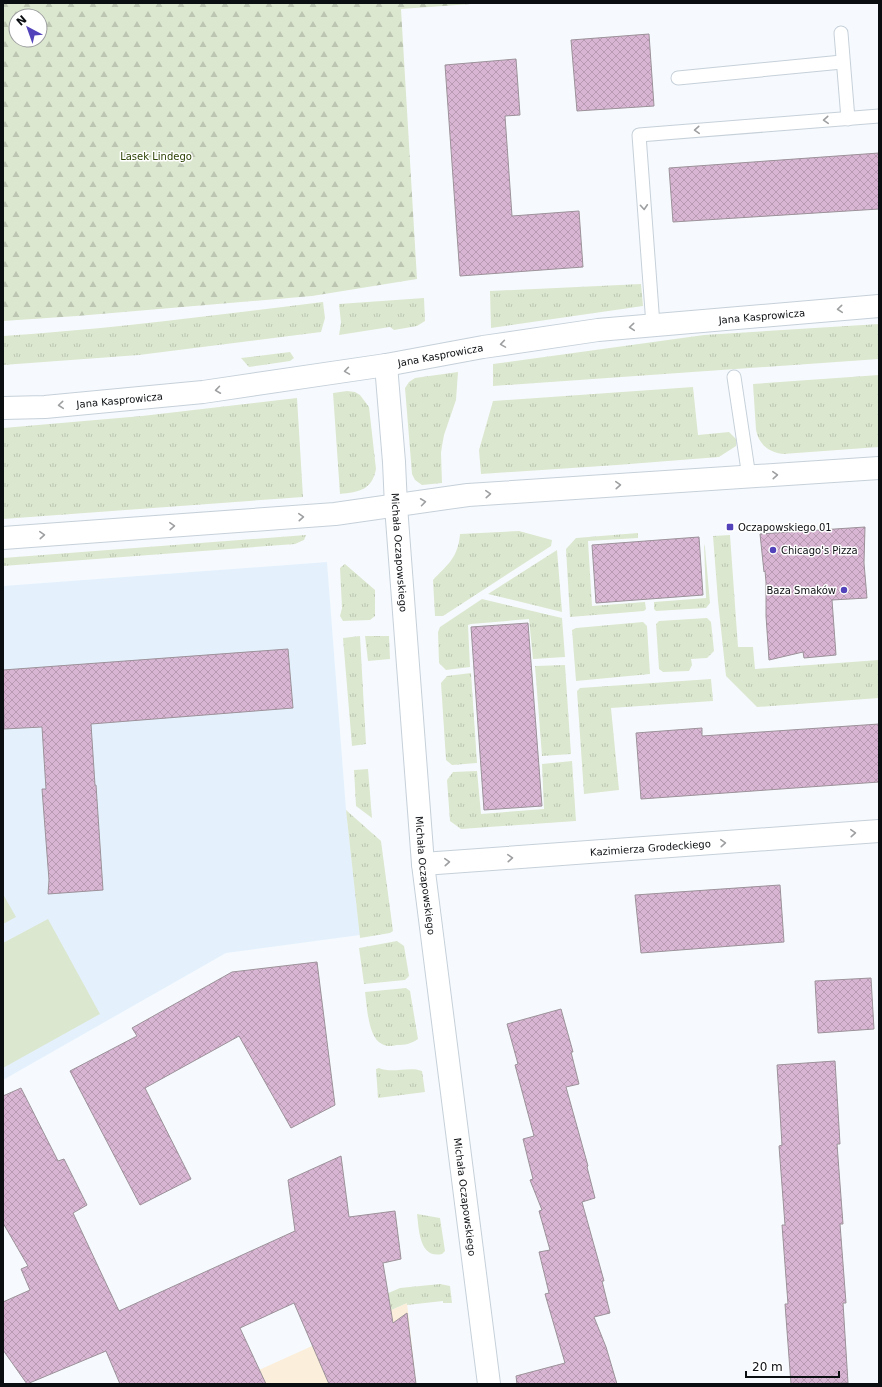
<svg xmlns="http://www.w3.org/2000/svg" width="882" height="1387" viewBox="0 0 882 1387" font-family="'DejaVu Sans',sans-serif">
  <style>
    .commercial { fill: #fbeeda }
    .built { fill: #e4f1fd }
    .grass { fill: url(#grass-tufts) }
    .forest { fill: url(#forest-firs); fill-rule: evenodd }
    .park { fill: #dce7cf }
    .building { fill: url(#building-cross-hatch); stroke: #9c929a }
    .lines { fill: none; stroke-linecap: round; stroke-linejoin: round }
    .lane-casing { stroke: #c6d0d9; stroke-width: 15 }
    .street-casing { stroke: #c6d0d9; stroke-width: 24 }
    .secondary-casing { stroke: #c6d0d9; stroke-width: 24 }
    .lane { stroke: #fff; stroke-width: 13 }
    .street { stroke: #fff; stroke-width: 22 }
    .secondary { stroke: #fff; stroke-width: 22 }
    .oneway { stroke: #9d9fa0 }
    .poi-dot { fill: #5243ba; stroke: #fff; stroke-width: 1.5 }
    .labels { text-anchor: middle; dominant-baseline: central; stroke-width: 3; stroke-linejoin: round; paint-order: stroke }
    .park-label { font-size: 10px; fill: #2b4003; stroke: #fff }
    .street-label { font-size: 10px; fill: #0b0e11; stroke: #fff }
    .poi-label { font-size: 10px; fill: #0b0e11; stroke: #fff; text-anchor: start }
  </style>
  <defs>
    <pattern id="grass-tufts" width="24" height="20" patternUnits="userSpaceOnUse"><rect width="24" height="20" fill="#dce7cf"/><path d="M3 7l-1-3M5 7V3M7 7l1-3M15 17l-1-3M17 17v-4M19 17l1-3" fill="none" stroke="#bbc5b1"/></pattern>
    <pattern id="forest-firs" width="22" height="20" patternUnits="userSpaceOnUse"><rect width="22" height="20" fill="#dce7cf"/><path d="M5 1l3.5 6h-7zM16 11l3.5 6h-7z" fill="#bbc5b1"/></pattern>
    <pattern id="building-cross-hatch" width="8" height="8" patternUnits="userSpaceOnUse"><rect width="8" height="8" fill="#d8b5d2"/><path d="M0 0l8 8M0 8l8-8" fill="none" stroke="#b89ab3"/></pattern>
  </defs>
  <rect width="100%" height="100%" fill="#f6fafe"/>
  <path class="commercial" d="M 407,1303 L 416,1384 L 228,1384 Z"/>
  <path class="built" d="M 327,562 L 346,809 L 360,935 L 226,953 L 3,1080 L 3,586 Z"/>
  <g class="grass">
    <path d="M 641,284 L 643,306 L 491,328 L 490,291 Z"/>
    <path d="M 424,298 L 425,321 L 417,326 L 394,330 L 390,327 L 339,335 L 341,323 L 339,304 Z"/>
    <path d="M 323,302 L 325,318 L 321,332 L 139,355 L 3,365 L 3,336 C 110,329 217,315 323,302 Z"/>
    <path d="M 879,324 L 879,359 L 493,386 L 493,364 L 704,335 Z"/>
    <path d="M 290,352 L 294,358 L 290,361 L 249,367 L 241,358 Z"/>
    <path d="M 458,372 L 456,400 L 444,435 L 442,446 L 441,453 L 442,483 L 422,485 L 415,480 L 412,474 L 405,388 L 409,382 L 415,378 Z"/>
    <path d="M 879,375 L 879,447 L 783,454 C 769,452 759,445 756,430 L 753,384 Z"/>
    <path d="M 693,387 L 698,435 L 729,432 L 737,440 L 736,446 L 719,457 L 617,465 L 481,474 L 479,450 L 493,401 Z"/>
    <path d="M 347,391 L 355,392 L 360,395 L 369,407 L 376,469 C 372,490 359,492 340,494 L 333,393 Z"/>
    <path d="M 297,398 L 303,497 L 3,519 L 3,428 L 142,416 Z"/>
    <path d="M 519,531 L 552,540 L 551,546 L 443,616 L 435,616 L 433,580 C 448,564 458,558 460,534 Z"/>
    <path d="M 638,533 L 638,538 L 588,541 L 592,606 L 645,602 L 646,609 L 644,611 L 570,617 L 566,549 L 576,538 Z"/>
    <path d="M 306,535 L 304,540 L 295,544 L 3,566 L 3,558 Z"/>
    <path d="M 730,535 L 738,647 L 753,647 L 755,669 L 879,660 L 879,698 L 757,707 L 726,676 L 718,601 L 713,536 Z"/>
    <path d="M 704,544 L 705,547 L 710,603 L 706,608 L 656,611 L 654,609 L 654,602 L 706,598 Z"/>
    <path d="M 557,550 L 562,612 L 488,594 Z"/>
    <path d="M 345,564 L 375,590 L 375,616 L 370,620 L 343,621 L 340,616 L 342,608 L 340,568 Z"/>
    <path d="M 482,599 L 562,618 L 565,657 L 533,659 L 529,619 L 471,624 L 468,625 L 470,667 L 446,670 L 439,663 L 438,632 L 440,627 Z"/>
    <path d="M 707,618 L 711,622 L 714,651 L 707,658 L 691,659 L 692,665 L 689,671 L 663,672 L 659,669 L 656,624 L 659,621 Z"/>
    <path d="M 643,622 L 647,626 L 650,674 L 576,681 L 572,630 L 576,628 Z"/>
    <path d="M 360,636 L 366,744 L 352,746 L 343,638 Z"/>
    <path d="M 365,636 L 389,636 L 390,659 L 368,661 Z"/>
    <path d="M 565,665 L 571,754 L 542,756 L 535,666 Z"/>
    <path d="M 471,673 L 477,763 L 452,765 L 446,760 L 441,683 L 447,676 Z"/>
    <path d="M 711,679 L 713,701 L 611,708 L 619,790 L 584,794 L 577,691 L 580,688 Z"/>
    <path d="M 572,761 L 576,821 L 461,829 L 450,821 L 447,780 L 453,772 L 477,771 L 481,814 L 544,809 L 542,764 Z"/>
    <path d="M 368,769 L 372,818 L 356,806 L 354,770 Z"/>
    <path d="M 346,810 L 381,841 L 393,931 L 390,933 L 360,938 Z"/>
    <path d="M 397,941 L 404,946 L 409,976 L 405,980 L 364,984 L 359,948 Z"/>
    <path d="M 406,988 L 410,991 L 418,1039 C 411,1044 405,1045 397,1045 C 392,1046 387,1047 382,1044 C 368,1038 367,1006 365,992 Z"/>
    <path d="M 379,1068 C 393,1074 408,1066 422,1071 L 425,1092 L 378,1098 L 376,1069 Z"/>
    <path d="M 417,1214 L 440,1218 L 445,1251 L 442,1254 C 419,1259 419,1229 417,1214 Z"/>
    <path d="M 440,1284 L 450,1286 L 452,1303 L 443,1303 L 443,1301 L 407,1305 L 407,1303 L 389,1311 L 386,1294 L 400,1288 Z"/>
  </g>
  <path class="forest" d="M 3,3 L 485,3 L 401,9 L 417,279 L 312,296 L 77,316 L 3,321 ZM 16,16 L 40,16 L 40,40 L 16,40 Z"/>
  <g class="park">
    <path d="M 3,894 L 16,917 L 3,924 Z"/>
    <path d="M 48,919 L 100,1014 L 3,1068 L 3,943 Z"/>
  </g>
  <g class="building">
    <path d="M 649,34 L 654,106 L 577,111 L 571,40 Z"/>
    <path d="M 516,59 L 520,115 L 505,116 L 512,216 L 579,211 L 583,267 L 460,276 L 445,65 Z"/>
    <path d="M 879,153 L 879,209 L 673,222 L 669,168 Z"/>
    <path d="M 865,527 L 864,563 L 867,598 L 832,600 L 836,655 L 804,658 L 803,652 L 769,660 L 766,616 L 766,582 L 765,571 L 764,572 L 760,534 Z"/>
    <path d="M 699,537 L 703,595 L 596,603 L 592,545 Z"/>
    <path d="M 528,623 L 542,806 L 484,810 L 471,627 Z"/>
    <path d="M 288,649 L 293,708 L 91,724 L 95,785 L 96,785 L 103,890 L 48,894 L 49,880 L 42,789 L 46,789 L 42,727 L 4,729 L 3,670 Z"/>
    <path d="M 879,724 L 879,782 L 641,799 L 636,733 L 702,728 L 702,736 Z"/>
    <path d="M 780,885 L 784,942 L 641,953 L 635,895 Z"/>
    <path d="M 317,962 L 335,1105 L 291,1128 L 239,1036 L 145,1088 L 191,1179 L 140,1205 L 70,1071 L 137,1036 L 132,1028 L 232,972 Z"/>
    <path d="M 871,978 L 874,1029 L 818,1033 L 815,981 Z"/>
    <path d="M 561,1009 L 573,1052 L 571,1052 L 579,1084 L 566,1087 L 588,1166 L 587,1167 L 595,1198 L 582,1202 L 604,1281 L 602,1281 L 610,1313 L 594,1317 L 606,1347 L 617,1384 L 517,1384 L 516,1376 L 565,1363 L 545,1294 L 549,1293 L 539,1252 L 550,1250 L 539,1211 L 542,1210 L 530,1180 L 533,1179 L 523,1139 L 534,1136 L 515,1065 L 518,1064 L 507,1024 Z"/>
    <path d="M 835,1061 L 840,1144 L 837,1144 L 843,1224 L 840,1224 L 846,1303 L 843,1303 L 848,1383 L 791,1384 L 785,1304 L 788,1304 L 782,1225 L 785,1225 L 779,1146 L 782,1145 L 777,1065 Z"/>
    <path d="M 21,1088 L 58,1161 L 64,1159 L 87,1205 L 73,1213 L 119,1311 L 295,1231 L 288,1180 L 341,1156 L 349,1217 L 395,1211 L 401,1259 L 383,1263 L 393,1323 L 407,1313 L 416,1384 L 329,1384 L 294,1303 L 240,1328 L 266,1384 L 120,1384 L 106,1351 L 27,1384 L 3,1350 L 3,1302 L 30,1290 L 21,1269 L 28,1266 L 3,1223 L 3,1096 Z"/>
  </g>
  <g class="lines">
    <g class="lane-casing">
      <g id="lane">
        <path d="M 841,33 L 848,119"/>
        <path d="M 678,78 L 842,62"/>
        <path d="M 653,325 L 639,135 L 879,116"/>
        <path d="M 734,377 L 749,477"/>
      </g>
    </g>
    <g class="street-casing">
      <g id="street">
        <path id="s1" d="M 386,365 L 394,462 L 396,506 L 423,864 L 489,1384"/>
        <path id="s2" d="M 423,864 L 879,831"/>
      </g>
    </g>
    <g class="secondary-casing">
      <g id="secondary">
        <path id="s3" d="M 3,408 L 45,407 L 203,392 L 386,365 L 483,347 L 598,330 L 879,306"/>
        <path d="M 3,538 L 335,514 L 468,495 L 879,468"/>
      </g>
    </g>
    <use href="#lane" class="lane"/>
    <use href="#street" class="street"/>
    <use href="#secondary" class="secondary"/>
  </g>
  <defs><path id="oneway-chevron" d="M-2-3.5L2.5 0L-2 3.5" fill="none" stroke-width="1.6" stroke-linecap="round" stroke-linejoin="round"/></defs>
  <g class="oneway">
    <use href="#oneway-chevron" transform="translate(826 120) rotate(176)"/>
    <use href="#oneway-chevron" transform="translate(697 130) rotate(176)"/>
    <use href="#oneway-chevron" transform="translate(644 207) rotate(86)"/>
    <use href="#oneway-chevron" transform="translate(840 309) rotate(175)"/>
    <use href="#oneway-chevron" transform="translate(632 327) rotate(175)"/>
    <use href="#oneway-chevron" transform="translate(503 344) rotate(171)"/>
    <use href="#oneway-chevron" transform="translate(347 371) rotate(171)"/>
    <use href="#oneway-chevron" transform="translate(218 390) rotate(172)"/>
    <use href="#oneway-chevron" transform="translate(61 405) rotate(175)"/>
    <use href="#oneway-chevron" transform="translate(775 475) rotate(-4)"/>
    <use href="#oneway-chevron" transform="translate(618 485) rotate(-4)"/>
    <use href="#oneway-chevron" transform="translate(488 494) rotate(-4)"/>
    <use href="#oneway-chevron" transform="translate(423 502) rotate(-8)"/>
    <use href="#oneway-chevron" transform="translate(301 517) rotate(-4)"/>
    <use href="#oneway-chevron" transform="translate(172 526) rotate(-4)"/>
    <use href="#oneway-chevron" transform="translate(42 535) rotate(-4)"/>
    <use href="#oneway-chevron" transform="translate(853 833) rotate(-4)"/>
    <use href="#oneway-chevron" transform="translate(723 843) rotate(-4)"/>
    <use href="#oneway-chevron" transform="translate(510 858) rotate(-4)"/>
    <use href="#oneway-chevron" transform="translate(447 862) rotate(-4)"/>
  </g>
  <g class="poi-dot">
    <rect x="726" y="523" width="8" height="8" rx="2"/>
    <circle cx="773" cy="550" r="4"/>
    <circle cx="844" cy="590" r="4"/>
  </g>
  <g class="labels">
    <g class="park-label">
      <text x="156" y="156">Lasek Lindego</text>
    </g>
    <g class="street-label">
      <text stroke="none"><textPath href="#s3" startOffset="765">Jana Kasprowicza</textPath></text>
      <text stroke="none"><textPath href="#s3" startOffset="441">Jana Kasprowicza</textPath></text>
      <text stroke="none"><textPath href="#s3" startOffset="117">Jana Kasprowicza</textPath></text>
      <text stroke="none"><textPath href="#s1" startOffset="188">Michała Oczapowskiego</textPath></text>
      <text stroke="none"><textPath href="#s2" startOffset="228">Kazimierza Grodeckiego</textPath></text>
      <text stroke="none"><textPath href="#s1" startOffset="512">Michała Oczapowskiego</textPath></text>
      <text stroke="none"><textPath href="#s1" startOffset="836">Michała Oczapowskiego</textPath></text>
    </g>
    <g class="poi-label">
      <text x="738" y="527">Oczapowskiego 01</text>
      <text x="781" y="550">Chicago's Pizza</text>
      <text x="836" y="590" text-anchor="end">Baza Smaków</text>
    </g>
  </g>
  <rect width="882" height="1387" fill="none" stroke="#0b0e11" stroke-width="8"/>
  <g transform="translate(28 28) rotate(319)"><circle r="19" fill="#ffffff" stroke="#9d9fa0"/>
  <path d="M0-3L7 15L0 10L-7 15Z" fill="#5243ba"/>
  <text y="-6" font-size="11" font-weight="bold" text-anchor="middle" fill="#0b0e11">N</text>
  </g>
  <path d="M746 1371v6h93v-6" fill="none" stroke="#0b0e11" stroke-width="2"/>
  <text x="752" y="1371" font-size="12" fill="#0b0e11" stroke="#ffffff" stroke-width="3" paint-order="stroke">20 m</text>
</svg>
